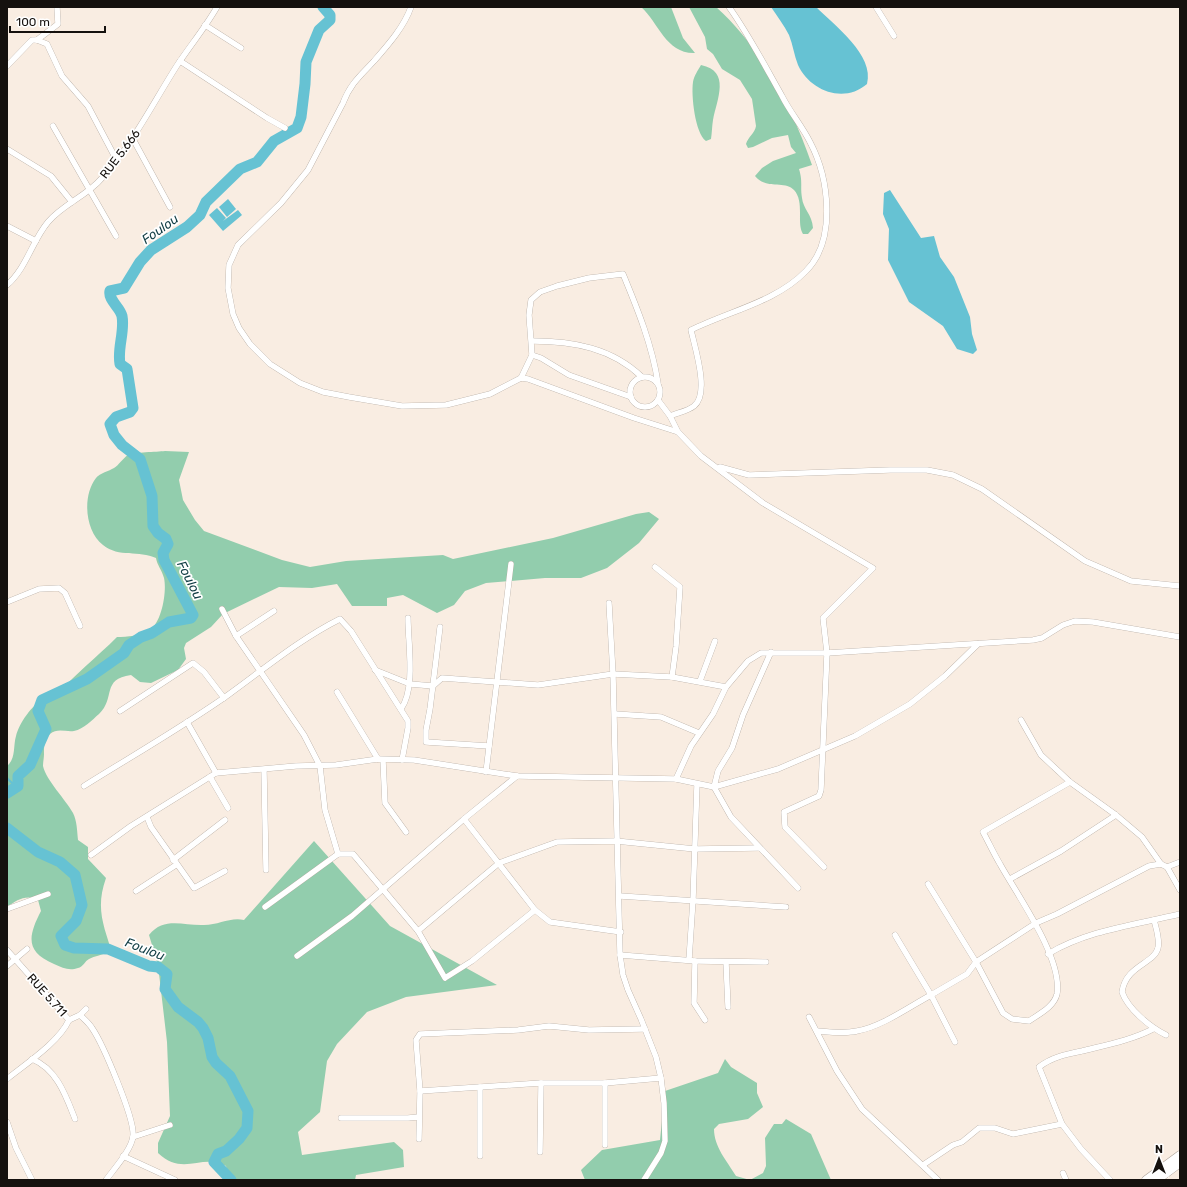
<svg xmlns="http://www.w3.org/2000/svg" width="1187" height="1187" viewBox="0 0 1187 1187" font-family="Rubik,sans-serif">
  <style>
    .green { fill: #92cdad }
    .water { fill: #66c2d3 }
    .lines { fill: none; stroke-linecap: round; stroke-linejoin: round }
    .stream { stroke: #66c2d3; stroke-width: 2 }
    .river { stroke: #66c2d3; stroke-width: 11 }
    .street-casing { stroke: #ada298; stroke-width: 6 }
    .secondary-casing { stroke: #ada298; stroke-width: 9 }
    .street { stroke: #fff; stroke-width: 5.5 }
    .secondary { stroke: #fff; stroke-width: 8 }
    .labels { text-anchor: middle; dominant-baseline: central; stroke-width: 3.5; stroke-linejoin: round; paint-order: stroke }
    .street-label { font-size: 12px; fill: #15110e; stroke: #fff }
    .water-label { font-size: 13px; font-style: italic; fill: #113d44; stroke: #fff }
  </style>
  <rect width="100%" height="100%" fill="#f9ede2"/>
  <g class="green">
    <path d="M 641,7 L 671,7 L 683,38 L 695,53 C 666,54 659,23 641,7 Z"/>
    <path d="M 689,7 L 716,7 C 762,48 792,107 812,165 L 799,169 C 803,182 800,186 802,198 C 803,209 812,214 813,228 L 808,234 L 803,234 C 796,223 805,202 794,190 C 785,180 766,190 755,176 L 762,168 L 773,161 L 796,153 L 791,147 L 788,135 L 772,138 L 753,147 L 748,148 L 746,144 C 748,137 755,133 756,126 L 752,99 L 740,80 L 722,69 L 713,54 L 707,49 L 705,37 Z"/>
    <path d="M 701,65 C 731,71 717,99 713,120 C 712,126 712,132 711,139 L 706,141 C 695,133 691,95 693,82 C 694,76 698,70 701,65 Z"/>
    <path d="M 165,451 L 189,452 L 179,480 L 183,500 L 195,520 L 204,531 L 282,560 L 310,567 L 346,561 L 443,555 L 453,559 L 553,538 L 636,514 L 649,512 L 659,519 L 639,543 L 607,568 L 581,578 L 545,578 L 486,583 L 465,591 L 454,605 L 437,613 L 403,595 L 387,598 L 387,606 L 352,606 L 337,584 L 312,588 L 279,587 L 223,614 L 211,627 L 186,643 L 184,648 L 186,659 L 178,670 L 151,683 L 140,682 L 131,675 C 101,679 116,698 99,714 C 92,720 84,729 74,731 C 65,732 57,728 50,734 C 44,740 44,746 44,754 C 44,758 43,762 43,766 C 46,780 66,800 73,813 C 77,821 77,830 78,840 L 88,847 L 88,859 L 106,878 C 95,909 104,926 113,956 L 107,953 C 101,955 95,956 89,959 C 85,961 83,967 78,968 C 69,971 63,968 54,964 C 25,952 28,936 41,911 L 38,900 C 26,894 17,900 7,907 L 7,766 C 16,759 13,746 16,736 C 19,724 32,704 44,699 C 47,697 53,697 56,696 C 75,674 97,657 117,637 C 127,637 141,636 150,630 C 162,622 167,591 164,578 C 162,570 157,565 156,558 C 139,550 119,558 103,545 C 85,531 82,496 96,478 C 100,473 109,471 114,468 C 119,465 123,458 128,455 C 135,452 156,452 165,451 Z"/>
    <path d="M 314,841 L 390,926 L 497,985 L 406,997 L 367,1012 L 337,1044 L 327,1061 L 320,1112 L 298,1132 L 302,1155 L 394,1142 L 403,1150 L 404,1167 L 356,1175 L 355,1180 L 225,1180 L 228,1176 L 226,1166 C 202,1153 183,1177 158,1153 L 158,1143 L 170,1116 L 167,1042 L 158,965 L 149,935 C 164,916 184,926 204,925 C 219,925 230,917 244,920 Z"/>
    <path d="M 725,1059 L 731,1067 L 757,1083 L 757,1093 L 763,1107 L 748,1119 L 719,1124 L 714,1129 C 714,1147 727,1161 736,1176 L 750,1180 L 763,1173 L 766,1166 L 765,1138 L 774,1124 L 782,1124 L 786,1119 L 811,1134 L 831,1180 L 585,1180 L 581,1170 L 602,1150 L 660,1140 L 665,1091 L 718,1073 Z"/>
  </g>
  <g class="water">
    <path d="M 771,7 L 816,7 C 834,25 875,55 867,84 C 844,104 810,91 798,65 C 794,55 793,45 789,35 C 784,25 777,16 771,7 Z"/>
    <path d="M 890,190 L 921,238 L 934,236 L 940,257 L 954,277 L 970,317 L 972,334 L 977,350 L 973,354 L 957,349 L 943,326 L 909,302 L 888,260 L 889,229 L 883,214 L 884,193 Z"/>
    <path d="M 228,199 L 236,209 L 227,217 L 219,207 Z"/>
    <path d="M 217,208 L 226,218 L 223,221 L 238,210 L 242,215 L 223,231 L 209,215 Z"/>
  </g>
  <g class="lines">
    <path class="stream" d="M 7,778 L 12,783 L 19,782"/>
    <g class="river">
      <path d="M 7,793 L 18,786 L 18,776 L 30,765 L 46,729 L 38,711 L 42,700 L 87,679 L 124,653 L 129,645 L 141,637 L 152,633 L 169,622 L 191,618 L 193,615 L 164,560 L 163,553 L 168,544 L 166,539 L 158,533 L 153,526 L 152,496 L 140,459 L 122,445 L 114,435 L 110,424 L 116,417 L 130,412 L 133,408 L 127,369 L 120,364 C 117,348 125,332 122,316 C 120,307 108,300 110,291 L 124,288 L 140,262 L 151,250 L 187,227 L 200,215 L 206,202 L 240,169 L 257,162 L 274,141 L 297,128 L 301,117 L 305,84 L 306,62 L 319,30 L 330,20 L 330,15 L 323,7"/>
      <path d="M 7,828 L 38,852 L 60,862 L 75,875 L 82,905 L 76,921 L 61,936 L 65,945 L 74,948 L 108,949 L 149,966 L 158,967 L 167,974 L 165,989 L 178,1007 L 198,1022 L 203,1028 L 208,1038 L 212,1057 L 216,1063 L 230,1076 L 248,1111 L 247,1128 L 239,1139 L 226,1151 L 218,1154 L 214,1162 L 231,1180"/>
    </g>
    <g class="street-casing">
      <g id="street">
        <path d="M 411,7 C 404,27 388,45 374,61 C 361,75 350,84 343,103 L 308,170 L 281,203 L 238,245 L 229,265 L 228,288 L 233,314 L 239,328 L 250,344 L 270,364 L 300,383 L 323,392 L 349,397 L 402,406 L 446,405 L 490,394 L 521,378 L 528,379 L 634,418 L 678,432"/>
        <path d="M 876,7 L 894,36"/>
        <path d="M 205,25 L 241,48"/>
        <path d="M 37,40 L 58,24 L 57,7"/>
        <path d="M 180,61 L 267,118 L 285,128"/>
        <path d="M 7,66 L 32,40 L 37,40 L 47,44 L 62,76 L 88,106 L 116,159"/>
        <path d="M 53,126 L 116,236"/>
        <path d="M 133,139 L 170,207"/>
        <path d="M 7,149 L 51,176 L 72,202"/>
        <path d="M 7,226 L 36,241"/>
        <path d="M 7,285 C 26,269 32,241 48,222 C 63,204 87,196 102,178 C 132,145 152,105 176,67 C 189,47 205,28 217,7"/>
        <path d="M 532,341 C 573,341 612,348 642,377"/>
        <path d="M 532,355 L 541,358 L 569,375 L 631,397"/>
        <circle cx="645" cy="392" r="15"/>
        <path d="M 521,378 L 532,355 L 529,315 L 531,300 L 540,292 L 557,286 L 589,278 L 623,274 C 638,310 652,345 658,383"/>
        <path d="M 658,400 L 670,416 L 678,432 L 701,456 L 763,503 L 873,568 L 823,618 L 827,653 L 1033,640 L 1042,638 L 1063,625 L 1075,621 L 1093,622 L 1180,637"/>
        <path d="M 670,416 C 677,413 688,411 694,406 C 710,394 695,348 691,330 C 729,311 776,302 806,271 C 837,240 829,178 810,142 C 802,126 790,112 782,96 C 765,66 749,35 729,7"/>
        <path d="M 720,467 L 749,475 L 890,470 L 927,470 L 953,475 L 982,489 L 1085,561 L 1131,581 L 1180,586"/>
        <path d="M 655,567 L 680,587 L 676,647 L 672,677"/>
        <path d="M 7,602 L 39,589 L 59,588 L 65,593 L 80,626"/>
        <path d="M 609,603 L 613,674 L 672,677 L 726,687 L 748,661 L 761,653 L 827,653 L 821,790 L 819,796 L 784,812 L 785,827 L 824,867"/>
        <path d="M 222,609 L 236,636"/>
        <path d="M 440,627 L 430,709 L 426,730 L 426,742 L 489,746"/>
        <path d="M 375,670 L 410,684 L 433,686 L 442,678 L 538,685 L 613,674 L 620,955 L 623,975 L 628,990 L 641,1019 L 656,1057 L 661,1078 L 664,1103 L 665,1141 L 661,1153 L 644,1180"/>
        <path d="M 700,681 L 715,641"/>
        <path d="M 337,692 L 378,759"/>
        <path d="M 401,709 C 416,688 408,644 408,618"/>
        <path d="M 120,711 L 193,663 L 204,672 L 224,698"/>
        <path d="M 615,714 L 661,717 L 699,733"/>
        <path d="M 1021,720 L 1041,755 L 1070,782 L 1116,815 L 1142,837 L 1161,864"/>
        <path d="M 187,722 L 216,773"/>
        <path d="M 383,760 L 385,803 L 406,832"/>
        <path d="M 264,770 L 266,870"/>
        <path d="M 486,772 L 511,564"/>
        <path d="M 210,777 L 228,808"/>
        <path d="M 676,779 L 691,746 L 713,714 L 726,687"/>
        <path d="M 84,786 C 132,756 181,728 228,695 C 264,669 300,639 340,619 L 351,631 L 408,721 L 408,728 L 402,760"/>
        <path d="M 714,787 L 778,769 L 855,736 L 910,704 L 945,676 L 978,644"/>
        <path d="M 714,787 L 718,771 L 732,748 L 743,715 L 771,652"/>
        <path d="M 147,817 L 151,827 L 194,888 L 225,871"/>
        <path d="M 464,819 L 535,910 L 550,922 L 621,932"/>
        <path d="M 338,854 L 353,854 L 418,931 L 445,978 L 472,961 L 535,910"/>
        <path d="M 91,855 L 131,826 L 216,773 L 296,766 L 336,765 L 378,759 L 414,760 L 517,776 L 676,779 L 714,787 L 731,817 L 798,888"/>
        <path d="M 173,860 L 225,820"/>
        <path d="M 1180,862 L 1167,867 L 1180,890"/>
        <path d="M 1010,879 L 1061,851 L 1116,815"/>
        <path d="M 928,884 L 976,962 L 1003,1013 L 1012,1019 L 1029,1021 C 1039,1014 1054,1007 1057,994 C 1063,958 1017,895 1000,864 C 994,854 989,843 983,832 L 1070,782"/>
        <path d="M 136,891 L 176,865"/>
        <path d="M 620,896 L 786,907"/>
        <path d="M 265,907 L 338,854 L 325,810 L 320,766 L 304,735 L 236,636 L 274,611"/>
        <path d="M 7,909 L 48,894"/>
        <path d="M 1154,920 C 1156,928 1160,939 1158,948 C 1154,964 1126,965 1122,992 C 1128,1009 1150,1027 1166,1035"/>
        <path d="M 418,931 L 499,863 L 557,842 L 616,841 L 695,849 L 759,848"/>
        <path d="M 7,950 L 69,1020 C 59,1042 27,1063 7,1079"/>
        <path d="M 1048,954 C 1088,930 1135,925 1180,914"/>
        <path d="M 620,955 L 695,961 L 766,962"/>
        <path d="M 297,956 L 352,916 L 464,819 L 517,776"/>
        <path d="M 689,960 L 693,900 L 697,784"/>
        <path d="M 695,961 L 694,1003 L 705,1020"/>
        <path d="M 726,962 L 728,1007"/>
        <path d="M 7,966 L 27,949"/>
        <path d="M 80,1015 C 84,1019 89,1023 92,1028 C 103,1044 135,1119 133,1136 C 132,1149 114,1169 106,1180"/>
        <path d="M 809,1017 L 837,1071 L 862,1109 L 938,1180"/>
        <path d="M 69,1020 L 80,1015 L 86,1009"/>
        <path d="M 817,1031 C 830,1032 844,1034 857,1031 C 881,1027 909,1007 931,995 L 895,935"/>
        <path d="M 955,1042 L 931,995 L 967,974 L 976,962 L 1036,923 L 1057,914 L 1149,866 L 1161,864 L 1167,867"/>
        <path d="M 32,1059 C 57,1069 66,1096 75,1119"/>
        <path d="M 420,1091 L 541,1083 L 605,1083 L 661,1078"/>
        <path d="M 341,1118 L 408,1118 L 419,1117"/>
        <path d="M 7,1122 L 16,1148 L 32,1180"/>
        <path d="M 133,1137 L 170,1125"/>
        <path d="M 419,1139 L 420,1091 L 416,1040 L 420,1034 L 518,1030 L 549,1026 L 589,1030 L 645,1029"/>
        <path d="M 605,1145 L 605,1083"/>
        <path d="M 540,1152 L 541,1083"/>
        <path d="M 123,1156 L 175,1180"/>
        <path d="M 480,1156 L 480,1087"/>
        <path d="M 923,1165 L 953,1145 L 962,1142 L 979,1128 L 995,1128 L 1013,1134 L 1062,1124"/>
        <path d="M 1063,1173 L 1066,1180"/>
        <path d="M 1110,1180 L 1081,1149 L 1062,1124 L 1039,1067 C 1052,1057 1067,1054 1082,1051 C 1106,1045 1132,1040 1153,1029"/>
      </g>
    </g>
    <g class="secondary-casing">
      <g id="secondary">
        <path d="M 1146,1180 L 1180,1155"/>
        <path d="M 1157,1180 L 1180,1163"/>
      </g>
    </g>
    <use href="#street" class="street"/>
    <use href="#secondary" class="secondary"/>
  </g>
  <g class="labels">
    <g class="street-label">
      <text transform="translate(120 154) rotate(-53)">RUE 5.666</text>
      <text transform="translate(47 995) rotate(48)">RUE 5.711</text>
    </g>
    <g class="water-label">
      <text transform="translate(160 229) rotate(-35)">Foulou</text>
      <text transform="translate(190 580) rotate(63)">Foulou</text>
      <text transform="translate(145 949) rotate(21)">Foulou</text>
    </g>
  </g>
  <rect width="1187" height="1187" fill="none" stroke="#15110e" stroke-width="16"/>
  <g transform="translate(1159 1159)" stroke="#ffffff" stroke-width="3" paint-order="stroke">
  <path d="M0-3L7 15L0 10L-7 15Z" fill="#15110e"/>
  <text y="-6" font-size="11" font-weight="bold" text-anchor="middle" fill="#15110e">N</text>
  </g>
  <path d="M10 26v6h95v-6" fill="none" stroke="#15110e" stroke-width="2"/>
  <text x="16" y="26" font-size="12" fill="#15110e" stroke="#ffffff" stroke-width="3" paint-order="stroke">100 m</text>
</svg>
